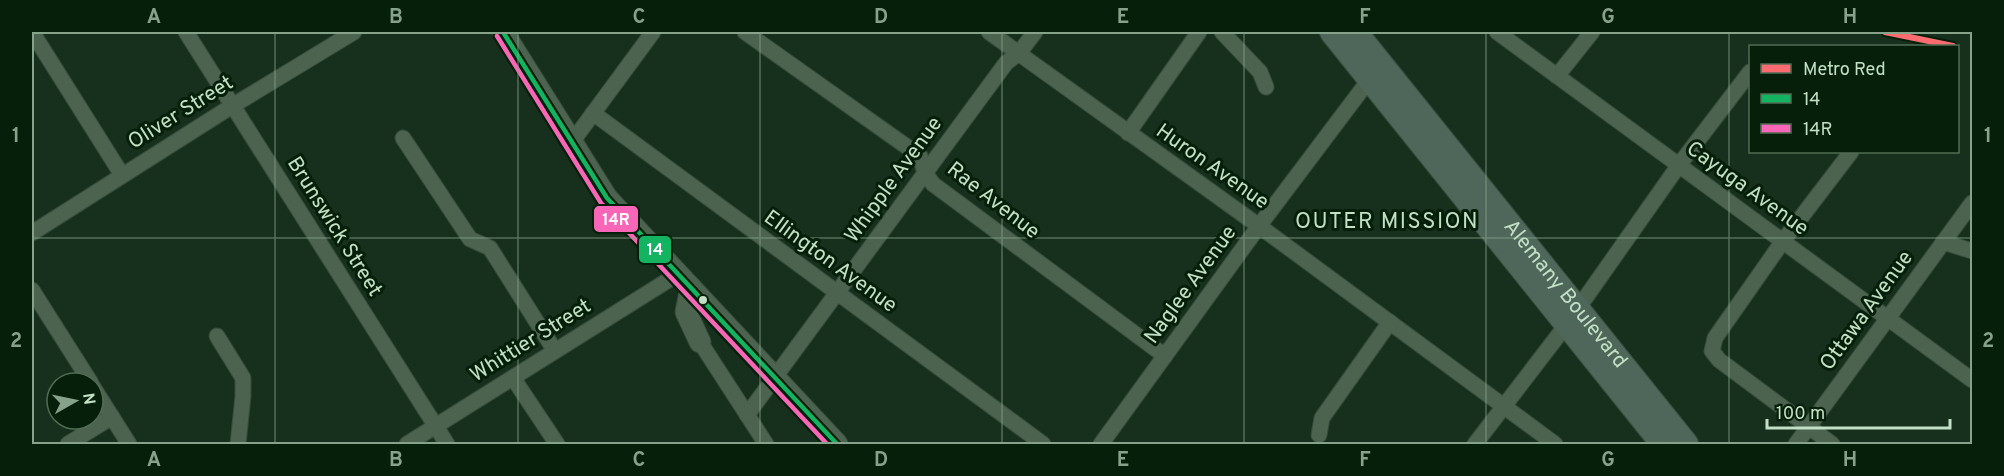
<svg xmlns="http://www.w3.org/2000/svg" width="2004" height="476" viewBox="0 0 2004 476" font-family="Overpass,sans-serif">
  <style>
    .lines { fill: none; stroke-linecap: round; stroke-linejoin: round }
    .street-casing { stroke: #374c3b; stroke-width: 17 }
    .secondary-casing { stroke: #374c3b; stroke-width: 23 }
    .primary-casing { stroke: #374c3b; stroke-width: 26 }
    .street { stroke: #4c6350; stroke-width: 15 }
    .secondary { stroke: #4c6350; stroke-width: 21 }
    .primary { stroke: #4e675a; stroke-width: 24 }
    .bus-1-casing { stroke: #061f0a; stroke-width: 9 }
    .bus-2-casing { stroke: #061f0a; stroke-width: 9 }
    .bus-1 { stroke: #13b361; stroke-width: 4.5 }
    .bus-2 { stroke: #fa66b7; stroke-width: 4.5 }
    .metro-1-casing { stroke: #061f0a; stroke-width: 10 }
    .metro-1 { stroke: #fb6c71; stroke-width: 6 }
    .grid { fill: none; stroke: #86a28a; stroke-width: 1.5; stroke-opacity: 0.55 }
    .bus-dot { fill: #c2e0c4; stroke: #061f0a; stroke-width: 2 }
    .labels { text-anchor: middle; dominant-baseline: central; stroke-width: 6; stroke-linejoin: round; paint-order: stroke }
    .street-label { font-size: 21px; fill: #c2e0c4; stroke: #061f0a }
    .neighbourhood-label { font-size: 22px; letter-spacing: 1.5px; fill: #c2e0c4; stroke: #061f0a }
    .line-badge { stroke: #061f0a; stroke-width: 2 }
    .badge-label { font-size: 16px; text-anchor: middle; font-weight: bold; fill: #fff }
    .neatline { fill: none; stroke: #86a28a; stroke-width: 2 }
    .grid-label { font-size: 20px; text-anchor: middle; font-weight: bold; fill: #86a28a }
  </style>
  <rect width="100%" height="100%" fill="#16301d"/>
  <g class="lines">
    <g class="street-casing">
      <g id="street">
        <path d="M 32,32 L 122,175"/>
        <path d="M 186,32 L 447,444"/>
        <path d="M 745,32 L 920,156 L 925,173 L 933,184 L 1165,356"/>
        <path d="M 989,32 L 1259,226 L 1555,444"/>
        <path d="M 1222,32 L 1260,72 L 1266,87"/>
        <path d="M 1497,32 L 1972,380"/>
        <path d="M 1557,76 L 1592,32"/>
        <path d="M 593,113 L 1043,444"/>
        <path d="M 1128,133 L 1199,32"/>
        <path d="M 403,138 L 470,239 L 490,248 L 555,351"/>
        <path d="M 572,142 L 653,32"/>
        <path d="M 32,233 L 232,106 L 354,32"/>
        <path d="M 1943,242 L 1972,251"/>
        <path d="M 32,290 L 91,383"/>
        <path d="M 217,336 L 243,378 L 243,396 L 238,444"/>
        <path d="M 700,342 L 766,444"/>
        <path d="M 513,378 L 557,444"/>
        <path d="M 93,387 L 129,444"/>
        <path d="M 747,415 L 1006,63 L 1019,53 L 1035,32"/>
        <path d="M 1319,435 L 1322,418 L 1390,322"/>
        <path d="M 68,444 L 112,417"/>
        <path d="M 407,444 L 678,274"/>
        <path d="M 1101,444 L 1259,226 L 1375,72"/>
        <path d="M 1475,444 L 1567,324 L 1679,165 L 1750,72"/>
        <path d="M 1796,444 L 1972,203"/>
        <path d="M 1832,444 L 1719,360 L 1712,351 L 1715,338 L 1783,241 L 1851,152"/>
      </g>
    </g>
    <g class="secondary-casing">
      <g id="secondary">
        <path d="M 503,32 L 607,198 L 837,444"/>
        <path d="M 691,288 L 686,312 L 700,342"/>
      </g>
    </g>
    <g class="primary-casing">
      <g id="primary">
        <path d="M 1332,32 L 1663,444"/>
        <path id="s1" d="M 1355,32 L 1686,444"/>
      </g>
    </g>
    <use href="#street" class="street"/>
    <use href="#secondary" class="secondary"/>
    <use href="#primary" class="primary"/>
    <g class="bus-1-casing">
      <path id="bus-1" d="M 503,32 L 607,198 L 837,444"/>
    </g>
    <g class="bus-2-casing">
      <path id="bus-2" d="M 497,36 L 601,203 L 827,444"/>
    </g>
    <use href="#bus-1" class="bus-1"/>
    <use href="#bus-2" class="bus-2"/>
    <g class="metro-1-casing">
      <path id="metro-1" d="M 1885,32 L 1953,46"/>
    </g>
    <use href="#metro-1" class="metro-1"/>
  </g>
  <path class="grid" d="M 275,32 L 275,444M 518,32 L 518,444M 760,32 L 760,444M 1002,32 L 1002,444M 1244,32 L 1244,444M 1486,32 L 1486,444M 1729,32 L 1729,444M 32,238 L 1972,238"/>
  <circle class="bus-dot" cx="703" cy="300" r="5"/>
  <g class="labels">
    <g class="street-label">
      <text transform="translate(181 113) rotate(-32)">Oliver Street</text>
      <text transform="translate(1212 167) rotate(35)">Huron Avenue</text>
      <text transform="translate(894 180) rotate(-54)">Whipple Avenue</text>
      <text transform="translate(1747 189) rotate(36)">Cayuga Avenue</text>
      <text transform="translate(993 201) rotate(38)">Rae Avenue</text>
      <text transform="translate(334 227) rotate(58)">Brunswick Street</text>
      <text transform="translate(830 262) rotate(36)">Ellington Avenue</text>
      <text transform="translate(1191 285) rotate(-54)">Naglee Avenue</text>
      <text stroke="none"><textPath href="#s1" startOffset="336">Alemany Boulevard</textPath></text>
      <text transform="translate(1867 311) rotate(-54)">Ottawa Avenue</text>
      <text transform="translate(531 341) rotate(-32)">Whittier Street</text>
    </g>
    <g class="neighbourhood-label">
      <text x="1387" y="222">OUTER MISSION</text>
    </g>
  </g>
  <g class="line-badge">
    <rect x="593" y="205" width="46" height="28" rx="6" fill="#fa66b7"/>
    <rect x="638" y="235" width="34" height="29" rx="6" fill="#13b361"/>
  </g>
  <g class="badge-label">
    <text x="616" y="225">14R</text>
    <text x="655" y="255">14</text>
  </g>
  <rect width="2004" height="476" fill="none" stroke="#061f0a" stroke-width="66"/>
  <rect x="1749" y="45" width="210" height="108" fill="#061f0a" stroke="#516c54" stroke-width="1.5"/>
  <rect x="1761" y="64" width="30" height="9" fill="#fb6c71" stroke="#516c54" stroke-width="1.5"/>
  <text x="1803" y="75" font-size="18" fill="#c2e0c4">Metro Red</text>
  <rect x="1761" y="94" width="30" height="9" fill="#13b361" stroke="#516c54" stroke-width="1.5"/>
  <text x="1803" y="105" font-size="18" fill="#c2e0c4">14</text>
  <rect x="1761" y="124" width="30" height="9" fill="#fa66b7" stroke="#516c54" stroke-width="1.5"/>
  <text x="1803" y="135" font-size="18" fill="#c2e0c4">14R</text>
  <g transform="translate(75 401) rotate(81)"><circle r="28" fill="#061f0a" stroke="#516c54" stroke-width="1.5"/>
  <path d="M0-4.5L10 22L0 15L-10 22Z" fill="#86a28a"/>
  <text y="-9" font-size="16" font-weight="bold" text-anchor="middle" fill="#c2e0c4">N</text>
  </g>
  <path d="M1767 419v9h183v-9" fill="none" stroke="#c2e0c4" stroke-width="3"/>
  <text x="1776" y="419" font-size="18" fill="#c2e0c4" stroke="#061f0a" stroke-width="4.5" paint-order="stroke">100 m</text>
  <rect x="33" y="33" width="1938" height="410" class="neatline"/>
  <g class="grid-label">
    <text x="154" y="23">A</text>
    <text x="396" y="23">B</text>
    <text x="639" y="23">C</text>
    <text x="881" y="23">D</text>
    <text x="1123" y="23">E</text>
    <text x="1365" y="23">F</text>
    <text x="1608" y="23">G</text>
    <text x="1850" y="23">H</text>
    <text x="16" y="142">1</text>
    <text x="1988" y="142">1</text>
    <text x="16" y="347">2</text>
    <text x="1988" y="347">2</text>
    <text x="154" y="466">A</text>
    <text x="396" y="466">B</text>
    <text x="639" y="466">C</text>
    <text x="881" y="466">D</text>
    <text x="1123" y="466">E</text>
    <text x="1365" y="466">F</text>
    <text x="1608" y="466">G</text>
    <text x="1850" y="466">H</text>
  </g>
</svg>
